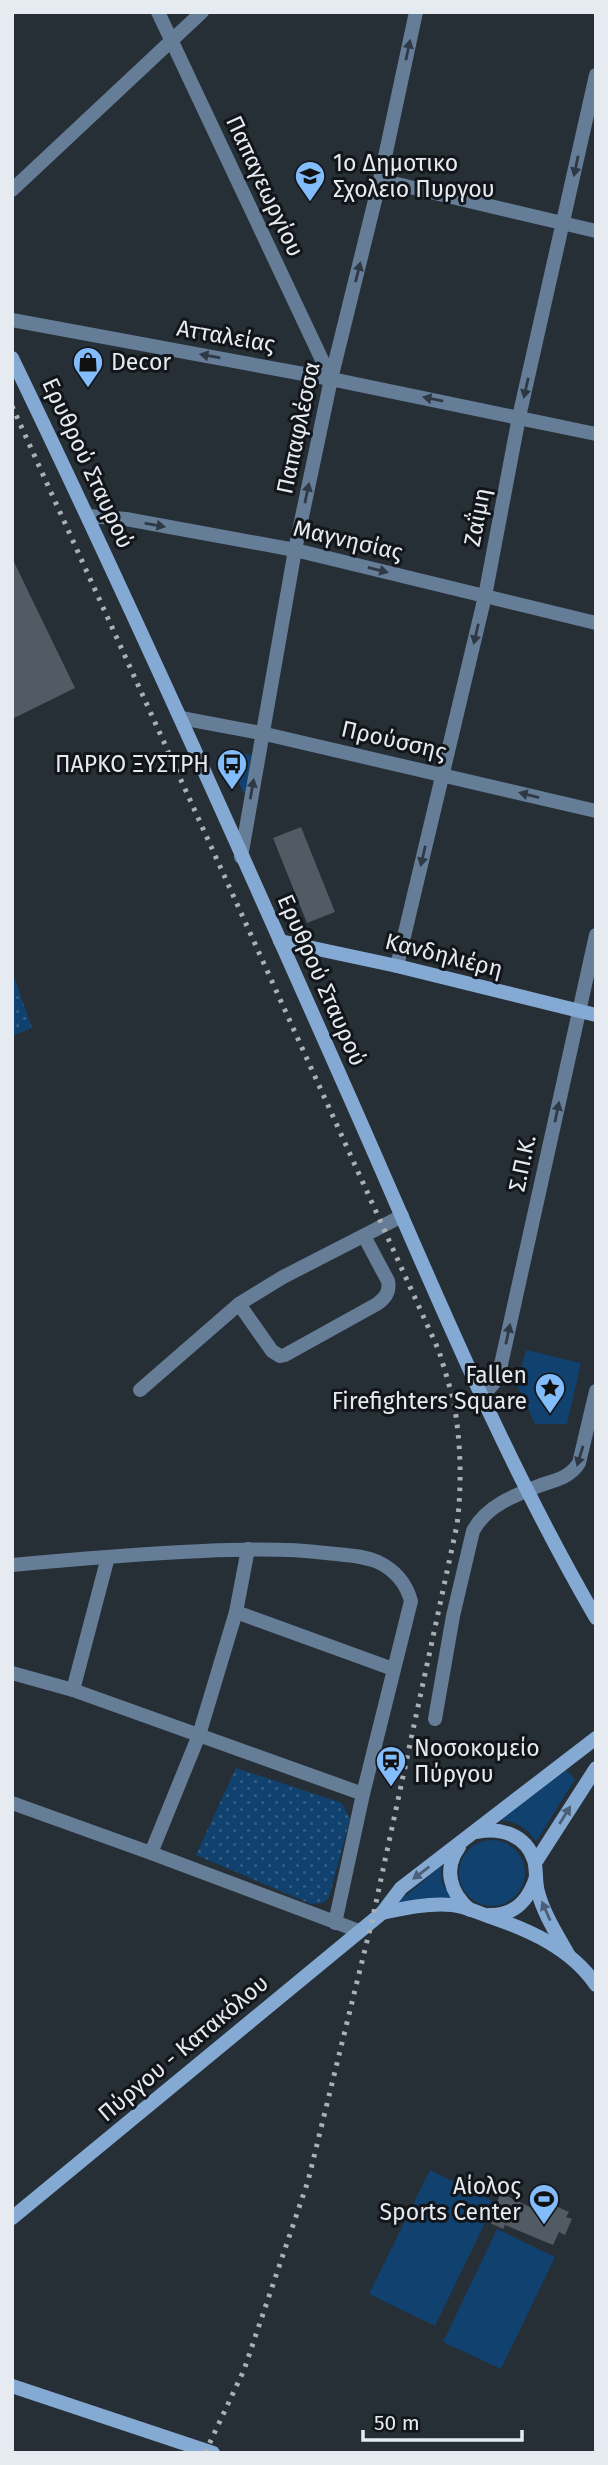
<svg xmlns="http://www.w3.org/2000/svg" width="608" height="2465" viewBox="0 0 608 2465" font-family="'Fira Sans',sans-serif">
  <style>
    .grass { fill: #11416e }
    .park { fill: url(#park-dots) }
    .building { fill: #525a63 }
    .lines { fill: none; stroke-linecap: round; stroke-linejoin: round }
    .street { stroke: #657d97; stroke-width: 14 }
    .secondary { stroke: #84aad4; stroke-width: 14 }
    .rail { stroke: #aab0b6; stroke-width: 5; stroke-dasharray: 3.5 7; stroke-linecap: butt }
    .oneway { fill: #2f3945 }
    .oneway2 { fill: #4b6076 }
    .labels { text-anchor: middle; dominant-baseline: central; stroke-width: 6; stroke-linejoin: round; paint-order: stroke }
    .poi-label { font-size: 23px; fill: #e6ebf1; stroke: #121519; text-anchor: start }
    .street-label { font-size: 23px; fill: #e6ebf1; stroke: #121519 }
  </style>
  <defs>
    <pattern id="park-dots" width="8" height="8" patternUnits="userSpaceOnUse" patternTransform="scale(1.75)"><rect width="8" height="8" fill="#11416e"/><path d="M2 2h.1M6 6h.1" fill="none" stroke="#345d83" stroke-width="1.8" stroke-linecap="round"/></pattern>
  </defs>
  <rect width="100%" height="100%" fill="#262e36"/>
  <g class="grass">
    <path d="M 234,751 L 254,756 L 247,793 L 243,792 L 228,758 Z"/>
    <path d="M 526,1350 L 581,1363 L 567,1424 L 535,1424 L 517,1385 Z"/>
    <path d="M 566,1770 L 575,1779 L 536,1842 C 529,1829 515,1821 501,1820 Z"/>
    <circle cx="492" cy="1873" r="33"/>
    <path d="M 441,1866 L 442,1883 L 454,1902 L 397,1903 Z"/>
    <path d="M 430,2170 L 495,2202 L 435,2326 L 369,2294 Z"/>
    <path d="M 497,2229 L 555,2257 L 501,2369 L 443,2342 Z"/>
  </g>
  <g class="park">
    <path d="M 12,971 L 32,1028 L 12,1036 Z"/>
    <path d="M 236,1768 L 342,1803 L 350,1819 L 329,1897 L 323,1903 L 311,1904 L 196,1855 Z"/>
  </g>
  <g class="building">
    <path d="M 12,558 L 75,688 L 12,719 Z"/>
    <path d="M 301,827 L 335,912 L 307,923 L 273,838 Z"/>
    <path d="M 501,2193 L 538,2211 L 542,2200 L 569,2212 L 566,2217 L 572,2219 L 565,2235 L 559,2232 L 553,2245 L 505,2225 L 503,2229 L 488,2222 Z"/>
  </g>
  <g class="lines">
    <g class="street">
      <path d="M 158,12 L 331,379"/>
      <path d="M 380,180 L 596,231"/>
      <path d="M 12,190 L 202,12"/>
      <path d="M 12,320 L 331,379 L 596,434"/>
      <path d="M 88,516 L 126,519 L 295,550 L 596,623"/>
      <path d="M 181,718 L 261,733 L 596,811"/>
      <path d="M 241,857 L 295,550 L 331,379 L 380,180 L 416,12"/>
      <path d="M 397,966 L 485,596 L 519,417 L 596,75"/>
      <path d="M 239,1304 L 272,1351 L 280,1356 L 285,1355 L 377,1304 C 386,1298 390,1291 388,1281 L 364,1236"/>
      <path d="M 140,1390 L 239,1304 L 283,1277 L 402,1216"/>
      <path d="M 482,1396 L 494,1383 L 500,1369 L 596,935"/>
      <path d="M 12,1565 C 76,1559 139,1554 203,1551 C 245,1549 285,1548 326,1553 C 343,1555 362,1555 378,1562 C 395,1570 406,1583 411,1601 L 363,1794 L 335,1923"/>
      <path d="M 236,1612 L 393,1669"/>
      <path d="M 12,1673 L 73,1690 L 363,1794"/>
      <path d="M 73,1690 L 108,1557"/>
      <path d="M 435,1719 L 453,1616 L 473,1531 C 486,1506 515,1495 541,1485 C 557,1480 570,1477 579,1463 L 596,1391"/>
      <path d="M 12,1803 L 151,1853 L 199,1735 L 236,1612 L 248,1549"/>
      <path d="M 151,1853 L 359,1931"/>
    </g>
    <g class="secondary">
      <path d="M 12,358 C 131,605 243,856 354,1107 C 430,1279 501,1455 596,1618"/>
      <path d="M 280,941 L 397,966 L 596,1015"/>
      <path d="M 477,1832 C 501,1827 526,1835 534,1860 C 537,1870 535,1882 538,1892 C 544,1915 558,1936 569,1956"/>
      <path d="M 459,1847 C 443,1869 450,1893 470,1910"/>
      <path d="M 535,1863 L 596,1768"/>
      <path d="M 382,1913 C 405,1908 428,1903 452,1905 C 464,1906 476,1912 488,1916 C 529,1930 571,1948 596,1985"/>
      <path d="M 489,1915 C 514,1916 529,1900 536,1877"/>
      <path d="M 12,2218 L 382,1913 L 401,1888 L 596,1738"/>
      <path d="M 12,2386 L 213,2453"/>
    </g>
    <path class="rail" d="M 12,406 L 439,1351 C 444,1368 450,1386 454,1404 C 461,1443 462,1485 457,1525 L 372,1921 L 308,2181 L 244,2370 L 205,2453"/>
  </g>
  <defs><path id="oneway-solid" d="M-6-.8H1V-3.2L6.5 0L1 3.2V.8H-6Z" transform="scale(1.75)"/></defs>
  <g class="oneway">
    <use href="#oneway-solid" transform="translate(408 50) rotate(-78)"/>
    <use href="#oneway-solid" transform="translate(576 166) rotate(102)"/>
    <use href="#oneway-solid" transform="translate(358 272) rotate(-76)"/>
    <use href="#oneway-solid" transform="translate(210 356) rotate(-170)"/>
    <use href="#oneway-solid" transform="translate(526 388) rotate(103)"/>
    <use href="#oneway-solid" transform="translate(433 399) rotate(-169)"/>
    <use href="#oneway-solid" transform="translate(307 493) rotate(-78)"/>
    <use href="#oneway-solid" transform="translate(155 525) rotate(10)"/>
    <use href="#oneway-solid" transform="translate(378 570) rotate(14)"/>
    <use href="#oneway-solid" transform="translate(476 634) rotate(103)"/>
    <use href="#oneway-solid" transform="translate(252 789) rotate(-80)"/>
    <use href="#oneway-solid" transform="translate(529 795) rotate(-166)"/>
    <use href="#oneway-solid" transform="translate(423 856) rotate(103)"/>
    <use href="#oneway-solid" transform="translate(557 1112) rotate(-78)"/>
    <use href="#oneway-solid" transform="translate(508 1334) rotate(-78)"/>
    <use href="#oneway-solid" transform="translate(580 1456) rotate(107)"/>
  </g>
  <g class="oneway2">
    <use href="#oneway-solid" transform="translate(565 1815) rotate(-58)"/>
    <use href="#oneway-solid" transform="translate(421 1873) rotate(143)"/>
    <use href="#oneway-solid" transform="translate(546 1911) rotate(-114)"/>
  </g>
  <defs>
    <g id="school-pin" transform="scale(1.575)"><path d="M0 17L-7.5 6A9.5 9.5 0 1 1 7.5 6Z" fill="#82bcfa" stroke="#121519"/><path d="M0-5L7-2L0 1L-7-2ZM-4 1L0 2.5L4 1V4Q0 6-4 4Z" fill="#111"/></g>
    <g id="shop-pin" transform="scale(1.575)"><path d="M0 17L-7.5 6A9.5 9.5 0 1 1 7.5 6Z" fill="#82bcfa" stroke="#121519"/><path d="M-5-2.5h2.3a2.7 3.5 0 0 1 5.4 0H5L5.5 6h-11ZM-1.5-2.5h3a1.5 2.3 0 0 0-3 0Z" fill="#111"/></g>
    <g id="bus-pin" transform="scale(1.575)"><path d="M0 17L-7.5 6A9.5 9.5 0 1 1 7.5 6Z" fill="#82bcfa" stroke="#121519"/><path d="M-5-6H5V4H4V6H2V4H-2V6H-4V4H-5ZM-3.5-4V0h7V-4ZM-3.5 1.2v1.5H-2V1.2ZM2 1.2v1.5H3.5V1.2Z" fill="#111"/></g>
    <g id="sight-pin" transform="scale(1.575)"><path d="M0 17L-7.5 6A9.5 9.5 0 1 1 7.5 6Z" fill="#82bcfa" stroke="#121519"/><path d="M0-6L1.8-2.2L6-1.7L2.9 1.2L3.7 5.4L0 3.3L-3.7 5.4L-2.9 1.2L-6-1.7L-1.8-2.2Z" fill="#111"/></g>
    <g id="station-pin" transform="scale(1.575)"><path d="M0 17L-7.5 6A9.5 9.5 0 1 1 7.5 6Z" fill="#82bcfa" stroke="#121519"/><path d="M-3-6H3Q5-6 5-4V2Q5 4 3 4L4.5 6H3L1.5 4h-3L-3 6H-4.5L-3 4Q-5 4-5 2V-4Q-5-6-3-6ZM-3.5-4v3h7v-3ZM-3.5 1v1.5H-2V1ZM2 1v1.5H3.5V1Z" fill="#111"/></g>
    <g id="stadium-pin" transform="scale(1.575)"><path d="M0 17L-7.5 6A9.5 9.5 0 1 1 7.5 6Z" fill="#82bcfa" stroke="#121519"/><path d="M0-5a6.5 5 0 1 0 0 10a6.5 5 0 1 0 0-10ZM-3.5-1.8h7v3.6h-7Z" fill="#111"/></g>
  </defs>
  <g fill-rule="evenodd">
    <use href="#school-pin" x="310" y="176"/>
    <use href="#shop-pin" x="88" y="362"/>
    <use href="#bus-pin" x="232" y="764"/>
    <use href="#sight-pin" x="550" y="1388"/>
    <use href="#station-pin" x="391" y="1761"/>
    <use href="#stadium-pin" x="544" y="2199"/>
  </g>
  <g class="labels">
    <g class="poi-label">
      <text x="333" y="163">1ο Δημοτικο<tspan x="333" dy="26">Σχολειο Πυργου</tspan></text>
      <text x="111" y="362">Decor</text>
      <text x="209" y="764" text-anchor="end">ΠΑΡΚΟ ΞΥΣΤΡΗ</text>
      <text x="527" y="1375" text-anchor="end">Fallen<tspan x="527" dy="26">Firefighters Square</tspan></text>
      <text x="414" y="1748">Νοσοκομείο<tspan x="414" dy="26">Πύργου</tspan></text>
      <text x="521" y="2186" text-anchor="end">Αίολος<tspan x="521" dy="26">Sports Center</tspan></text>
    </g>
    <g class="street-label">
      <text transform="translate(265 186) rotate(65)">Παπαγεωργίου</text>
      <text transform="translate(226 336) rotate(10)">Ατταλείας</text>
      <text transform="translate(298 428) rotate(-78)">Παπαφλέσσα</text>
      <text transform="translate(88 463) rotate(65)">Ερυθρού Σταυρού</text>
      <text transform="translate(477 517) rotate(-79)">Ζαΐμη</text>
      <text transform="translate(348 540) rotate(13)">Μαγνησίας</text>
      <text transform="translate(394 740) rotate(13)">Προύσσης</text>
      <text transform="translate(444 955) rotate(14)">Κανδηλιέρη</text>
      <text transform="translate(322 980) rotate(66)">Ερυθρού Σταυρού</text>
      <text transform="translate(522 1163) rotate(-78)">Σ.Π.Κ.</text>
      <text transform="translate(183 2048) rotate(-40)">Πύργου - Κατακόλου</text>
    </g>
  </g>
  <rect width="608" height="2465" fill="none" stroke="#e6ebf1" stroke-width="28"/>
  <path d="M363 2430v10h159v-10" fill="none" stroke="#e6ebf1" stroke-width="3.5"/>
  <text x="374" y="2430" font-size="21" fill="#e6ebf1" stroke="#121519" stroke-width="5" paint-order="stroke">50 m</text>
</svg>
